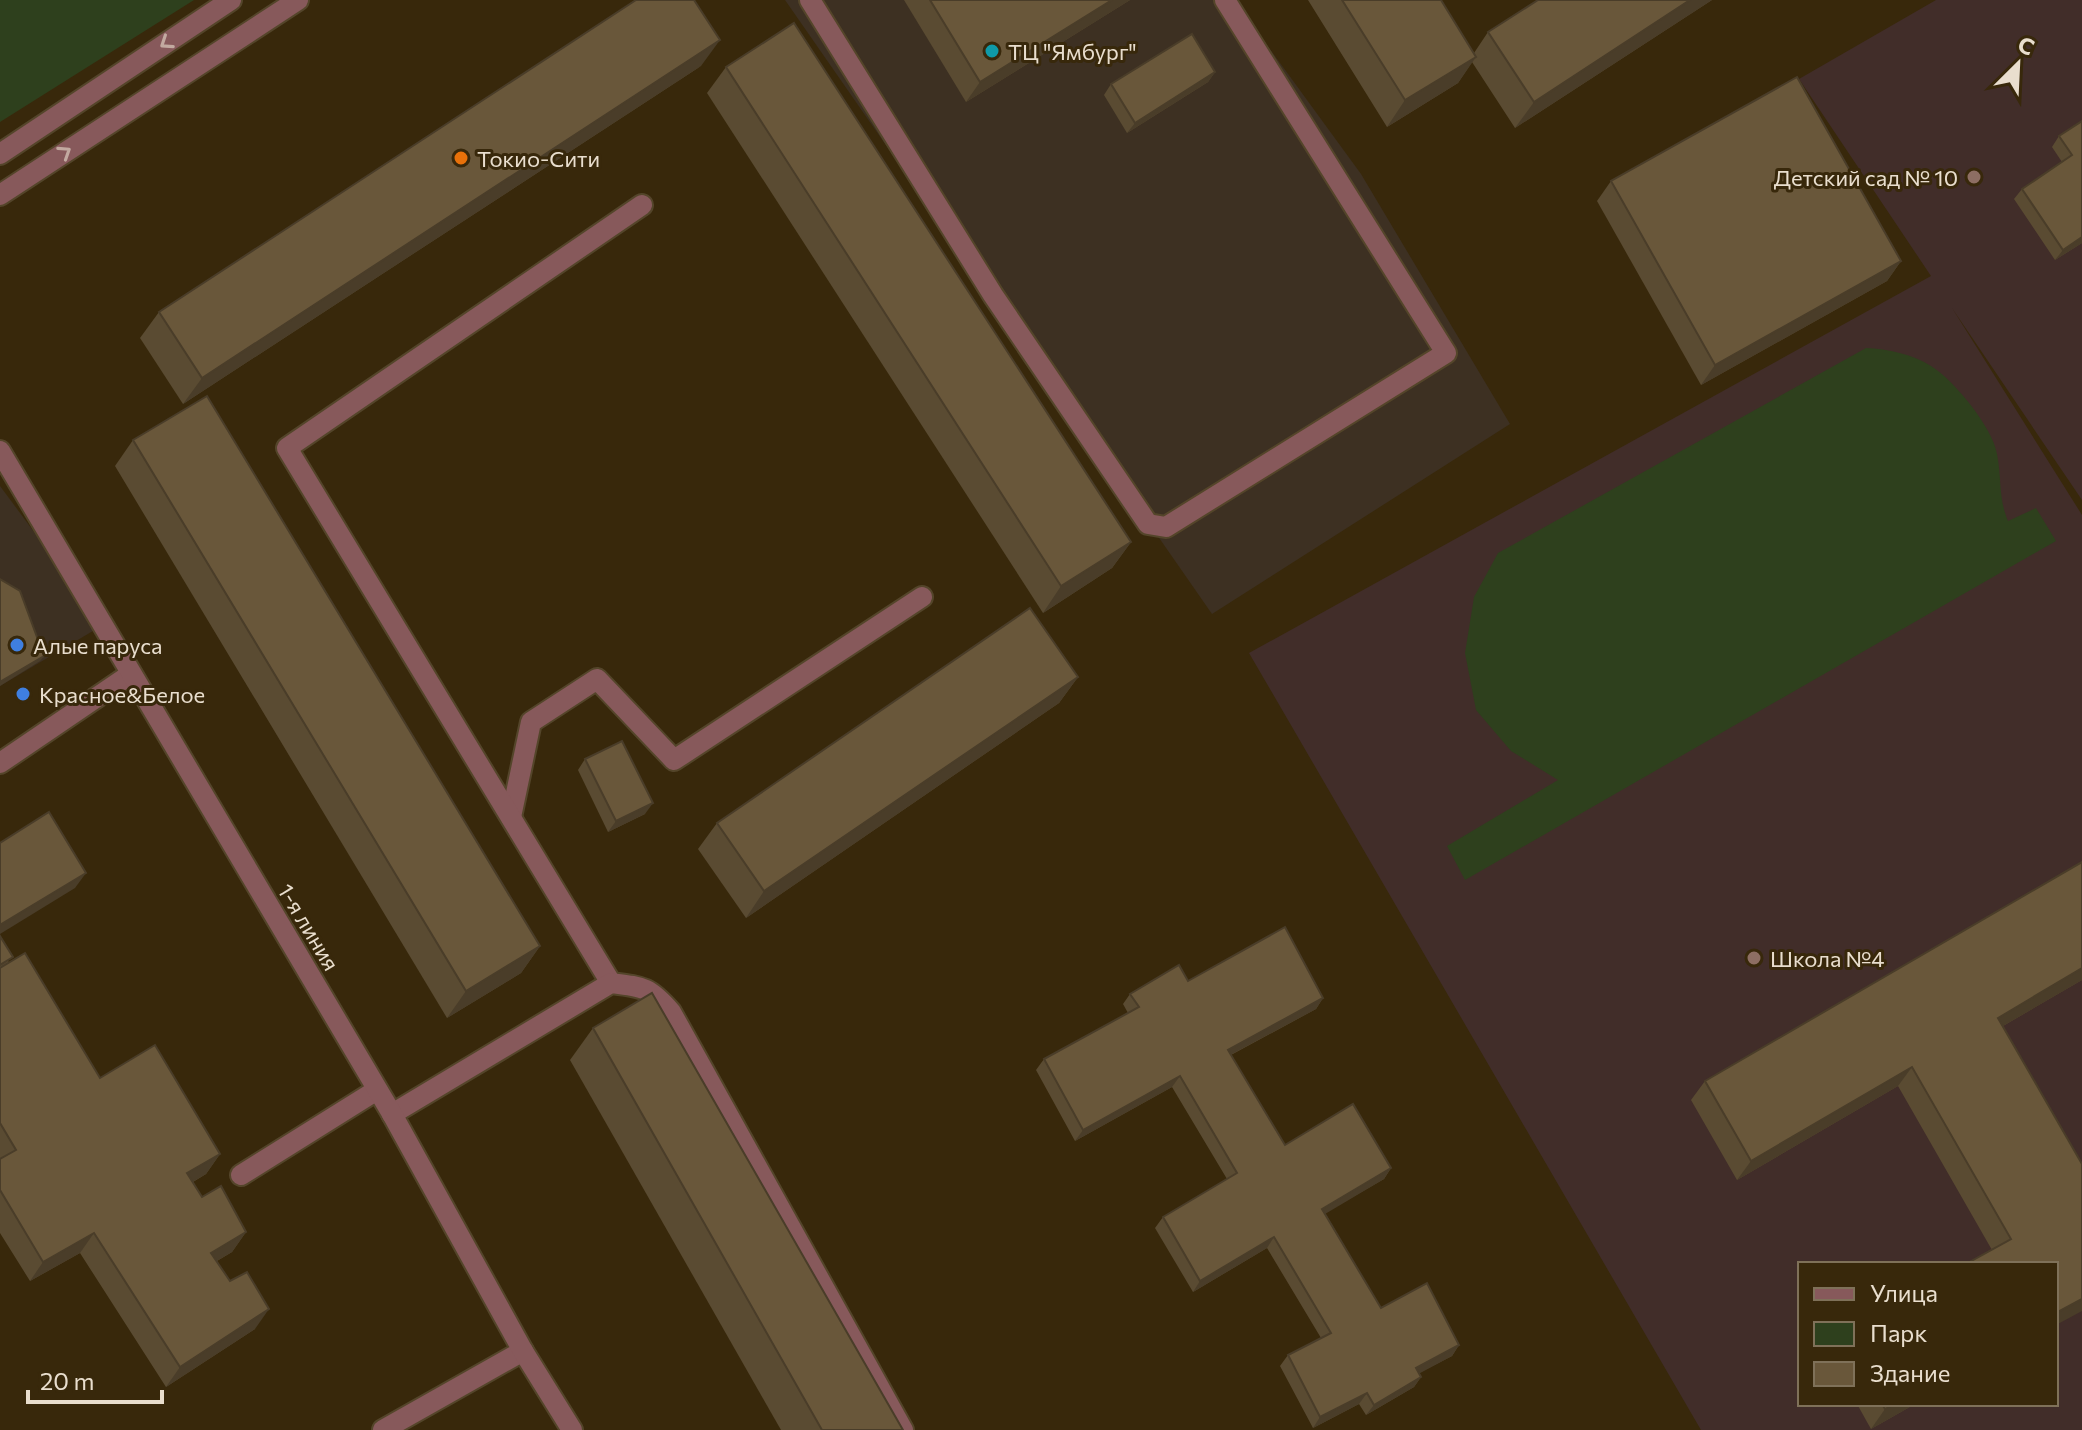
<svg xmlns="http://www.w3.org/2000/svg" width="2082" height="1430" viewBox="0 0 2082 1430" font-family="Commissioner,sans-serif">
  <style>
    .commercial { fill: #3d3022 }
    .education { fill: #412d29; fill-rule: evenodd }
    .green { fill: #2e401d }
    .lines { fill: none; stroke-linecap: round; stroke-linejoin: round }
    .service-casing { stroke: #54452a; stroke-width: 24 }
    .minor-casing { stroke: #54452a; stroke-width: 24 }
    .tertiary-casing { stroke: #54452a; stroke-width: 24 }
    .service { stroke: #87595b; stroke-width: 20 }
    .minor { stroke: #87595b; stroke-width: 20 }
    .tertiary { stroke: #87595b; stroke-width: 20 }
    .wall { fill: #5a4b32 }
    .shaded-wall { fill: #4a3d29 }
    .building { fill: #69573a; stroke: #4a3d29; stroke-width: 2 }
    .oneway { stroke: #c2a9a0 }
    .culture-dot { fill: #0f9aa8; stroke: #38280b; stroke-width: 3 }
    .food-dot { fill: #e8710a; stroke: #38280b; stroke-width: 3 }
    .education-dot { fill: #8d6e63; stroke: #38280b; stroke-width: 3 }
    .shop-dot { fill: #3f7fe0; stroke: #38280b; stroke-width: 3 }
    .labels { text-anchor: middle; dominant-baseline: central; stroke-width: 6; stroke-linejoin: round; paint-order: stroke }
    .poi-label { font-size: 22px; fill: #e9dece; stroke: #38280b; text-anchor: start }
    .street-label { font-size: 22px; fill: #e9dece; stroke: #38280b }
  </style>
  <rect width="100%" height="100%" fill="#38280b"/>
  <g class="commercial">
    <path d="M 785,0 L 1234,0 L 1361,174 L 1510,424 L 1212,614 Z"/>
    <path d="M 0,486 L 103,625 L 0,686 Z"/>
  </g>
  <path class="education" d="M 1936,0 L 2082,0 L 2082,500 L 1952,308 L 2082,515 L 2082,1430 L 1701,1430 L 1249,653 L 1931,276 L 1799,79 ZM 1800,1264 L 2056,1264 L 2056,1404 L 1800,1404 Z"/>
  <g class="green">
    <path d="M 0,0 L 194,0 L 0,122 Z"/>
    <path d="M 1866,348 C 1888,349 1912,354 1931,366 C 1954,380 1993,428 1997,454 C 2002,479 1998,497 2008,521 L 2036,508 L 2056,541 L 1465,880 L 1447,846 L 1558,780 L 1511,751 L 1476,710 L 1465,653 L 1474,597 L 1498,553 Z"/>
  </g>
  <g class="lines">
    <g class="service-casing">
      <g id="service">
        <path d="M 810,0 L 993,295 L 1148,524 L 1166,527 L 1446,353 L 1225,0"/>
        <path d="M 0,763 L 131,674"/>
        <path d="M 511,817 L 531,722 L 597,679 L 674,760 L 922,597"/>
        <path d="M 611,983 L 287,448 L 642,205"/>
        <path d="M 392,1114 L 611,983 C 644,987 649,987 671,1012 L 903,1430"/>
        <path d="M 241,1175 L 377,1090"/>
        <path d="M 383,1430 L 523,1351"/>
      </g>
    </g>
    <g class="minor-casing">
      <path id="minor" d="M 0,451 L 392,1114 L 523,1351 L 572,1430"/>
    </g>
    <g class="tertiary-casing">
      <g id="tertiary">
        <path d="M 0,154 L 231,0"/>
        <path d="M 0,195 L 298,0"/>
      </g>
    </g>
    <use href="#service" class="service"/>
    <use href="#minor" class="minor"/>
    <use href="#tertiary" class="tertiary"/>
  </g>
  <g class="wall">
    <path d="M 904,0 L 1130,0 L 966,102 Z"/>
    <path d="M 1308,0 L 1441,0 L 1474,53 L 1488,32 L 1712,0 L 1515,128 L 1472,62 L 1458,83 L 1387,127 Z"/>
    <path d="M 701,66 L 183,404 L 140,338 L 159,312 Z"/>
    <path d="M 726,67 L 1131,542 L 1112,568 L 1043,613 L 707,93 Z"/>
    <path d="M 1215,72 L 1208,82 L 1127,133 L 1104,95 L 1111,84 Z"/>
    <path d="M 2082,121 L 2082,243 L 2055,260 L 2014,199 L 2022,189 L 2062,162 L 2052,147 L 2059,136 Z"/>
    <path d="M 1611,181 L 1901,261 L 1887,281 L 1701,385 L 1597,201 Z"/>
    <path d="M 133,440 L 540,946 L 521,973 L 447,1018 L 115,466 Z"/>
    <path d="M 1078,677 L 1059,703 L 746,918 L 698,849 L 717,823 Z"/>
    <path d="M 585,759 L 645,814 L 608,832 L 578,770 Z"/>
    <path d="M 2082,862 L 2082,980 L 2003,1026 L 2082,1311 L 1992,1250 L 1898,1086 L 1737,1180 L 1691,1100 L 1705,1081 Z"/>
    <path d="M 0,936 L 9,963 L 100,1078 L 220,1154 L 206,1174 L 193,1182 L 202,1197 L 246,1232 L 232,1252 L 217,1261 L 255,1329 L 166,1387 L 80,1253 L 30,1281 L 0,1233 Z"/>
    <path d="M 1188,981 L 1323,998 L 1316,1009 L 1231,1055 L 1285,1145 L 1391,1168 L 1384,1179 L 1325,1213 L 1381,1308 L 1459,1345 L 1452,1356 L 1419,1373 L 1421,1377 L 1414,1387 L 1366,1415 L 1359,1404 L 1313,1428 L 1280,1366 L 1288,1355 L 1321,1338 L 1267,1248 L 1193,1292 L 1155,1228 L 1163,1217 L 1227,1179 L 1172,1087 L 1075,1141 L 1036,1070 L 1044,1059 L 1128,1013 L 1123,1004 L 1130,994 Z"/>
    <path d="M 593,1028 L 903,1430 L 781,1430 L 570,1060 Z"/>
    <path d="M 1857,1404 L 1915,1404 L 1871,1429 Z"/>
  </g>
  <g class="shaded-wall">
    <path d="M 1112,0 L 1130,0 L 966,102 L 980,82 Z"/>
    <path d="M 1690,0 L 1712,0 L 1515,128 L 1534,102 Z"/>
    <path d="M 720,40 L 701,66 L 183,404 L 202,378 Z"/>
    <path d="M 1476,57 L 1458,83 L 1387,127 L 1405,100 Z"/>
    <path d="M 1215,72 L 1208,82 L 1127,133 L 1135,123 Z"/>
    <path d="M 2082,237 L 2082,243 L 2055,260 L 2063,250 Z"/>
    <path d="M 1901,261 L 1887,281 L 1701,385 L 1715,365 Z"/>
    <path d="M 1131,542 L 1112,568 L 1043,613 L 1061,586 Z"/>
    <path d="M 44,656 L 40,661 L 0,686 L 0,682 Z"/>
    <path d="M 1078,677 L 1059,703 L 746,918 L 764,891 Z"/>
    <path d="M 653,803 L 645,814 L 608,832 L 616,821 Z"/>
    <path d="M 86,873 L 75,888 L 0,934 L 0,925 Z"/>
    <path d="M 540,946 L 521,973 L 447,1018 L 466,991 Z"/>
    <path d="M 2082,968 L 2082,980 L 1984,1037 L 1998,1018 Z"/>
    <path d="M 1323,998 L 1316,1009 L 1221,1060 L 1228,1050 Z"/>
    <path d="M 1912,1067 L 1898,1086 L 1737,1180 L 1751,1161 Z"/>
    <path d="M 1180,1076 L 1172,1087 L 1075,1141 L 1083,1130 Z"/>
    <path d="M 220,1154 L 206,1174 L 174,1193 L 187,1173 Z"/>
    <path d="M 1391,1168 L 1384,1179 L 1315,1220 L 1322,1209 Z"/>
    <path d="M 246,1232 L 232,1252 L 198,1272 L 211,1253 Z"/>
    <path d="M 94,1233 L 80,1253 L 30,1281 L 43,1262 Z"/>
    <path d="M 1274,1237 L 1267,1248 L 1193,1292 L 1200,1281 Z"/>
    <path d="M 2082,1299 L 2082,1311 L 2056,1325 L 2056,1313 Z"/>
    <path d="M 269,1309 L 255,1329 L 166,1387 L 180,1367 Z"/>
    <path d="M 1459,1345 L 1452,1356 L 1409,1379 L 1416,1368 Z"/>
    <path d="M 1421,1377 L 1414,1387 L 1366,1415 L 1374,1405 Z"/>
    <path d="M 1367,1393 L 1359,1404 L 1313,1428 L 1320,1417 Z"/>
    <path d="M 1894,1404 L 1915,1404 L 1871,1429 L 1885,1409 Z"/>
  </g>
  <g class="building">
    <path d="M 636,0 L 694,0 L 720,40 L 202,378 L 159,312 Z"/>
    <path d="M 930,0 L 1112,0 L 980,82 Z"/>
    <path d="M 1342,0 L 1441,0 L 1476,57 L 1405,100 Z"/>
    <path d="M 1538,0 L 1690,0 L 1534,102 L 1488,32 Z"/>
    <path d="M 794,23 L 1131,542 L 1061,586 L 726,67 Z"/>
    <path d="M 1192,34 L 1215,72 L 1135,123 L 1111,84 Z"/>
    <path d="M 1797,77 L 1901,261 L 1715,365 L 1611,181 Z"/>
    <path d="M 2082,121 L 2082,237 L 2063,250 L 2022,189 L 2072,155 L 2059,136 Z"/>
    <path d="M 207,396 L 540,946 L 466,991 L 133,440 Z"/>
    <path d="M 0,579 L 20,591 L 44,656 L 0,682 Z"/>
    <path d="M 1030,608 L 1078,677 L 764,891 L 717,823 Z"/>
    <path d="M 622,741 L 653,803 L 616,821 L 585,759 Z"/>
    <path d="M 49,812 L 86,873 L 0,925 L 0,843 Z"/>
    <path d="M 2082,862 L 2082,968 L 1998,1018 L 2082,1164 L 2082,1299 L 2056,1313 L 2056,1264 L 1966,1264 L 2011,1239 L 1912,1067 L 1751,1161 L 1705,1081 Z"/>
    <path d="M 1285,927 L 1323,998 L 1228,1050 L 1285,1145 L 1353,1104 L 1391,1168 L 1322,1209 L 1381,1308 L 1427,1283 L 1459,1345 L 1416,1368 L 1421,1377 L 1374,1405 L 1367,1393 L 1320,1417 L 1288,1355 L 1331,1333 L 1274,1237 L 1200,1281 L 1163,1217 L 1237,1173 L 1180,1076 L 1083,1130 L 1044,1059 L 1139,1007 L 1130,994 L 1179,965 L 1188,981 Z"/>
    <path d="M 0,936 L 13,957 L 0,965 Z"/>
    <path d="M 25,953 L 100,1078 L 155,1045 L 220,1154 L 187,1173 L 202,1197 L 221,1186 L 246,1232 L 211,1253 L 230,1281 L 247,1272 L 269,1309 L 180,1367 L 94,1233 L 43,1262 L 0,1190 L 0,1159 L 16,1150 L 0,1123 L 0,968 Z"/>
    <path d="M 652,993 L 903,1430 L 822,1430 L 593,1028 Z"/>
    <path d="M 1882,1404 L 1894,1404 L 1885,1409 Z"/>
  </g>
  <defs><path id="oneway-chevron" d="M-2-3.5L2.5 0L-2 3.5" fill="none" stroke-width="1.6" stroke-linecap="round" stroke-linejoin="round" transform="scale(2)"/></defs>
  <g class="oneway">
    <use href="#oneway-chevron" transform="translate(166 43) rotate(146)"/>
    <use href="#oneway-chevron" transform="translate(65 152) rotate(-33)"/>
  </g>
  <circle class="culture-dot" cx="992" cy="51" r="8"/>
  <circle class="food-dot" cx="461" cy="158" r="8"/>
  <g class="education-dot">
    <circle cx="1974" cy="177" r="8"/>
    <circle cx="1754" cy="958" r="8"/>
  </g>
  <g class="shop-dot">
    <circle cx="17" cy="645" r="8"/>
    <circle cx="23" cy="694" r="8"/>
  </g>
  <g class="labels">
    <g class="poi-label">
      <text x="1008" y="51">ТЦ "Ямбург"</text>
      <text x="477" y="158">Токио-Сити</text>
      <text x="1958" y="177" text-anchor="end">Детский сад № 10</text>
      <text x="33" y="645">Алые паруса</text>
      <text x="39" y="694">Красное&amp;Белое</text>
      <text x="1770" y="958">Школа №4</text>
    </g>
    <g class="street-label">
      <text transform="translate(309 927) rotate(59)">1-я линия</text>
    </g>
  </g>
  <rect x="1798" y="1262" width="260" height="144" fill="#38280b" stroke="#7f7159" stroke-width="2"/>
  <rect x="1814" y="1288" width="40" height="12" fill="#87595b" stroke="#7f7159" stroke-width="2"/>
  <text x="1870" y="1302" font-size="24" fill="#e9dece">Улица</text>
  <rect x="1814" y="1322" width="40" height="24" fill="#2e401d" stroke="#7f7159" stroke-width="2"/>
  <text x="1870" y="1342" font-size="24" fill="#e9dece">Парк</text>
  <rect x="1814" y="1362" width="40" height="24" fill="#69573a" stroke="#7f7159" stroke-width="2"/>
  <text x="1870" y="1382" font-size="24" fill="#e9dece">Здание</text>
  <g transform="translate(2018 64) rotate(24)" stroke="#38280b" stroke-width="6" paint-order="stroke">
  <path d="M0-6L14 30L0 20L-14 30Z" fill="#e9dece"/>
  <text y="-12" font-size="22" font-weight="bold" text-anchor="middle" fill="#e9dece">С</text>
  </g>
  <path d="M28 1390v12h134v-12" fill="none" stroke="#e9dece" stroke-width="4"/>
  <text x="40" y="1390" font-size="24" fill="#e9dece" stroke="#38280b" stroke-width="6" paint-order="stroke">20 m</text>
</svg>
